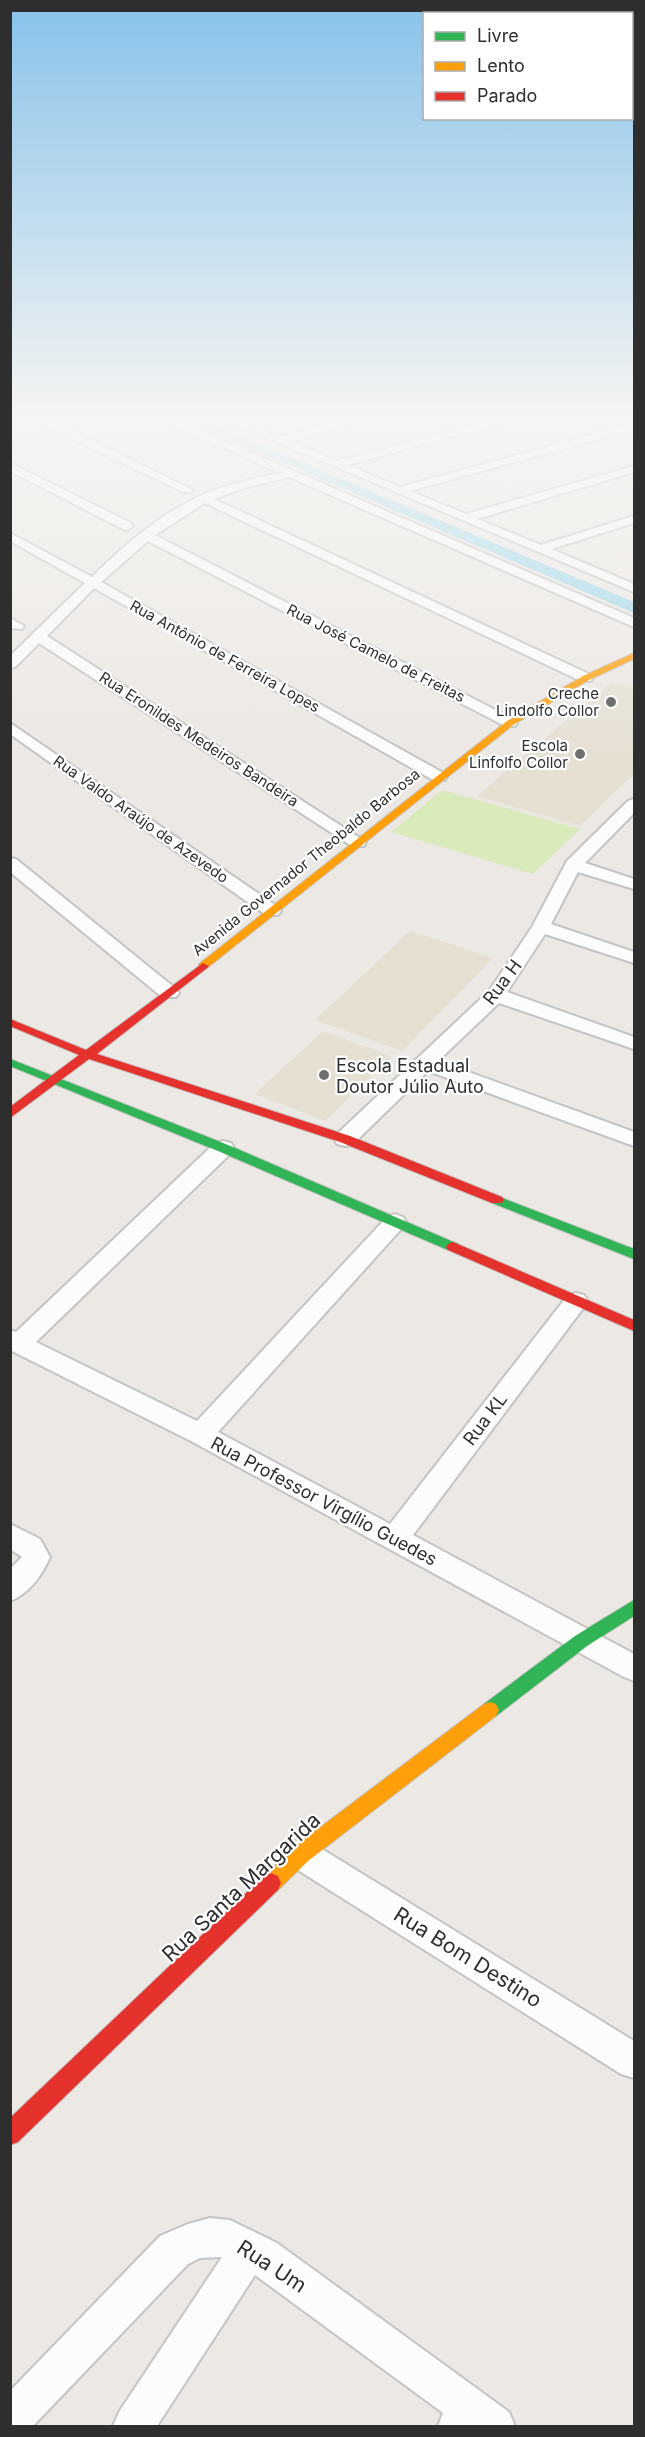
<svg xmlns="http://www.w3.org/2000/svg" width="645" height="2437" viewBox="0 0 645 2437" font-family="Inter,sans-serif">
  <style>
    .education { fill: #e6e0d3 }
    .pitch { fill: #d9eabb }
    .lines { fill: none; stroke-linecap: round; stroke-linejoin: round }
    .canal { fill: #99d6ec; fill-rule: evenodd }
    .street-casing { stroke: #c5c4c5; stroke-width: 4 }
    .fast-casing { stroke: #c5c4c5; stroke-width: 2 }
    .slow-casing { stroke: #c5c4c5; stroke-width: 2 }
    .jam-casing { stroke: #c5c4c5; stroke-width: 2 }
    .street { fill: #fcfcfb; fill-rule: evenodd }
    .fast { fill: #30b455; fill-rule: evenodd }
    .slow { fill: #ff9f0a; fill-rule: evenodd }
    .jam { fill: #e5322d; fill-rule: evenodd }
    .poi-dot { fill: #706f6e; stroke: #fff; stroke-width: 2 }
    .labels { text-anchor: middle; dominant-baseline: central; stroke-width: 4.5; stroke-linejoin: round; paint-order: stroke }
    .far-street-label { font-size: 15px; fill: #2e2e2e; stroke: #fff }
    .far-poi-label { font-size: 15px; fill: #2e2e2e; stroke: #fff; text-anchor: end }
    .street-label { font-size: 18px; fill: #2e2e2e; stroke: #fff }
    .poi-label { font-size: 18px; fill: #2e2e2e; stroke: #fff; text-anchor: start }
    .near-street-label { font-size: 21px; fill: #2e2e2e; stroke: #fff }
  </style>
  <rect width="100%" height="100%" fill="#ece8e4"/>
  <g class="education">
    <path d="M 613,681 L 634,687 L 634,774 L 580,826 L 477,796 Z"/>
    <path d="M 410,931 L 493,958 L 402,1051 L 315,1020 Z"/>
    <path d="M 323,1031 L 391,1056 L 325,1121 L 255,1094 Z"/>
  </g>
  <path class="pitch" d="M 442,790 L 580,829 L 533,874 L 391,832 Z"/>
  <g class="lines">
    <path class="canal" d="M 181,419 L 199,419 L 634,602 L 634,613 Z"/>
    <g class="street-casing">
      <g id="street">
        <path d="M 32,419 L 46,419 L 193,490 L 191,492 L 183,492 Z"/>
        <path d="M 159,419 L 173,419 L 634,618 L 634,627 L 289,477 L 241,489 L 214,499 L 591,675 L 593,678 L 591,681 L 581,681 L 205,503 L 155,535 L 515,720 L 517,723 L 515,726 L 505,726 L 148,541 L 101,582 L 445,774 L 447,777 L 445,780 L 433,780 L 94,588 L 47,636 L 366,842 L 364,846 L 352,846 L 39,643 L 15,667 L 10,668 L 10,656 L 85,583 L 10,541 L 10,533 L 92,577 C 126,543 166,509 212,491 C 234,483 257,478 280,473 Z"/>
        <path d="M 222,419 L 236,419 L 279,437 L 351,419 L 369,419 L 289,441 L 337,461 L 498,419 L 516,419 L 347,465 L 400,487 L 634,423 L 634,429 L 410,491 L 466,514 L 634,466 L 634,472 L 477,519 L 541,545 L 634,516 L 634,523 L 551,549 L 634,584 L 634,592 Z"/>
        <path d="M 10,463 L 131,523 L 133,526 L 127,530 L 123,529 L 10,471 Z"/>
        <path d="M 10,618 L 24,626 L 22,629 L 10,628 Z"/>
        <path d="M 10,723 L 278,907 L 281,911 L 278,915 L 266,915 L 10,734 Z"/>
        <path d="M 634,799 L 634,813 L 585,863 L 634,879 L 634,889 L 578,872 L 551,924 L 634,952 L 634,963 L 545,934 L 507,992 L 634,1037 L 634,1049 L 499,1003 L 438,1061 L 634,1132 L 634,1146 L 428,1071 L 353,1144 L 345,1146 L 337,1144 L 334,1139 L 337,1134 L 489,991 L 532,927 L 567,861 L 628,801 Z"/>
        <path d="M 10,858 L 16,859 L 176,989 L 179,993 L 176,997 L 162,997 L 10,872 Z"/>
        <path d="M 223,1141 L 231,1143 L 234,1148 L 231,1153 L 36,1342 L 197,1421 L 387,1217 L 395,1214 L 403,1217 L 406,1222 L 403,1227 L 218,1432 L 390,1524 L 568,1295 L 576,1293 L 584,1295 L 588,1301 L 584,1307 L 413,1535 L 634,1654 L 634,1681 L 624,1677 L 191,1441 L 10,1350 L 10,1330 L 16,1332 L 215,1143 Z"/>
        <path d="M 10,1524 L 40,1539 L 50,1557 C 43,1574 29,1594 10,1601 L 10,1569 L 22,1557 L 10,1549 Z"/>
        <path d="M 301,1839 L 312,1843 L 634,2041 L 634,2078 L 621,2074 L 290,1865 L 285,1854 L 290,1843 Z"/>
        <path d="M 210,2218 L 230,2220 L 277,2243 L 509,2412 L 515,2426 L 438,2426 L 443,2413 L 255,2275 L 157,2426 L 113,2426 L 119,2412 L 222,2257 L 200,2258 L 188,2264 L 33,2426 L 10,2426 L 10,2391 L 160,2236 L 188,2224 Z"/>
      </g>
    </g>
    <g class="fast-casing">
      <g id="fast">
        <path d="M 10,1059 L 228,1145 L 458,1244 L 460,1247 L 458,1250 L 448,1250 L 218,1151 L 10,1066 Z"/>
        <path d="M 497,1196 L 634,1249 L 634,1259 L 492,1203 L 490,1200 L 492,1197 Z"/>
        <path d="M 634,1600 L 634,1616 L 587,1646 L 496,1716 L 490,1718 L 484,1716 L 481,1710 L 484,1704 L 575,1636 Z"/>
      </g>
    </g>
    <g class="slow-casing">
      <g id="slow">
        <path d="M 634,653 L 634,659 L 589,680 L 513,725 L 207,968 L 199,968 L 199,964 L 507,721 L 583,676 Z"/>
        <path d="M 490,1702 L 496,1704 L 499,1710 L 496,1716 L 308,1861 L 278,1890 L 271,1893 L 264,1890 L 261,1883 L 264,1876 L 294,1847 L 484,1704 Z"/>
      </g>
    </g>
    <g class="jam-casing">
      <g id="jam">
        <path d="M 203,963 L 209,966 L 207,968 L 97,1054 L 350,1136 L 502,1197 L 504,1200 L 502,1203 L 492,1203 L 340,1142 L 89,1059 L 10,1118 L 10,1107 L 79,1055 L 10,1026 L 10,1019 L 86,1050 Z"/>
        <path d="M 453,1242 L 634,1320 L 634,1331 L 448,1250 L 446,1247 L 448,1244 Z"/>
        <path d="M 271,1873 L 278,1876 L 281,1883 L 278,1890 L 18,2142 L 10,2145 L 10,2118 L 264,1876 Z"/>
      </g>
    </g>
    <use href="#street" class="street"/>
    <use href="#fast" class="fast"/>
    <use href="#slow" class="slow"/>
    <use href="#jam" class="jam"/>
  </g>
  <linearGradient id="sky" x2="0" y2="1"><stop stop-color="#88c2ea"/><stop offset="0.55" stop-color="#f6f5f3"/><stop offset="1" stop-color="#f6f5f3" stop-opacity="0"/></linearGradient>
  <rect width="645" height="760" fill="url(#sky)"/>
  <g class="poi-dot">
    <circle cx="611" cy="702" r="6"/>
    <circle cx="580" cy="754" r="6"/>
    <circle cx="324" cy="1075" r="6"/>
  </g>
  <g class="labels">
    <g class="far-street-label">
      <text transform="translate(376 653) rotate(27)">Rua José Camelo de Freitas</text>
      <text transform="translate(225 656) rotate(29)">Rua Antônio de Ferreira Lopes</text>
      <text transform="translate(199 739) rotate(33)">Rua Eronildes Medeiros Bandeira</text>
      <text transform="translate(141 819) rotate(35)">Rua Valdo Araújo de Azevedo</text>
      <text transform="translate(306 862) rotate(-39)">Avenida Governador Theobaldo Barbosa</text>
    </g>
    <g class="far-poi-label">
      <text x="599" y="693">Creche<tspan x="599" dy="17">Lindolfo Collor</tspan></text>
      <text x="568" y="745">Escola<tspan x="568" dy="17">Linfolfo Collor</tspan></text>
    </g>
    <g class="street-label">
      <text transform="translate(502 982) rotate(-53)">Rua H</text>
      <text transform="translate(485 1419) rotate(-53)">Rua KL</text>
      <text transform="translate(324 1501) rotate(28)">Rua Professor Virgílio Guedes</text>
    </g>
    <g class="poi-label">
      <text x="336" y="1065">Escola Estadual<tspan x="336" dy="21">Doutor Júlio Auto</tspan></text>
    </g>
    <g class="near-street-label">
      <text transform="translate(241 1887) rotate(-43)">Rua Santa Margarida</text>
      <text transform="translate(468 1957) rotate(32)">Rua Bom Destino</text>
      <text transform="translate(272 2266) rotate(33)">Rua Um</text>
    </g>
  </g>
  <rect width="645" height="2437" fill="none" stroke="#2e2e2e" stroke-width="24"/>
  <rect x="423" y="12" width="210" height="108" fill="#ffffff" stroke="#ababab" stroke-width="1.5"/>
  <rect x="435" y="32" width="30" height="9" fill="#30b455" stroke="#ababab" stroke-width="1.5"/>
  <text x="477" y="42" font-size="18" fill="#2e2e2e">Livre</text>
  <rect x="435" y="62" width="30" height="9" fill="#ff9f0a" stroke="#ababab" stroke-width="1.5"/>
  <text x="477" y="72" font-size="18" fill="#2e2e2e">Lento</text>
  <rect x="435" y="92" width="30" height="9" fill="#e5322d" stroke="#ababab" stroke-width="1.5"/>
  <text x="477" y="102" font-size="18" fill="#2e2e2e">Parado</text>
</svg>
